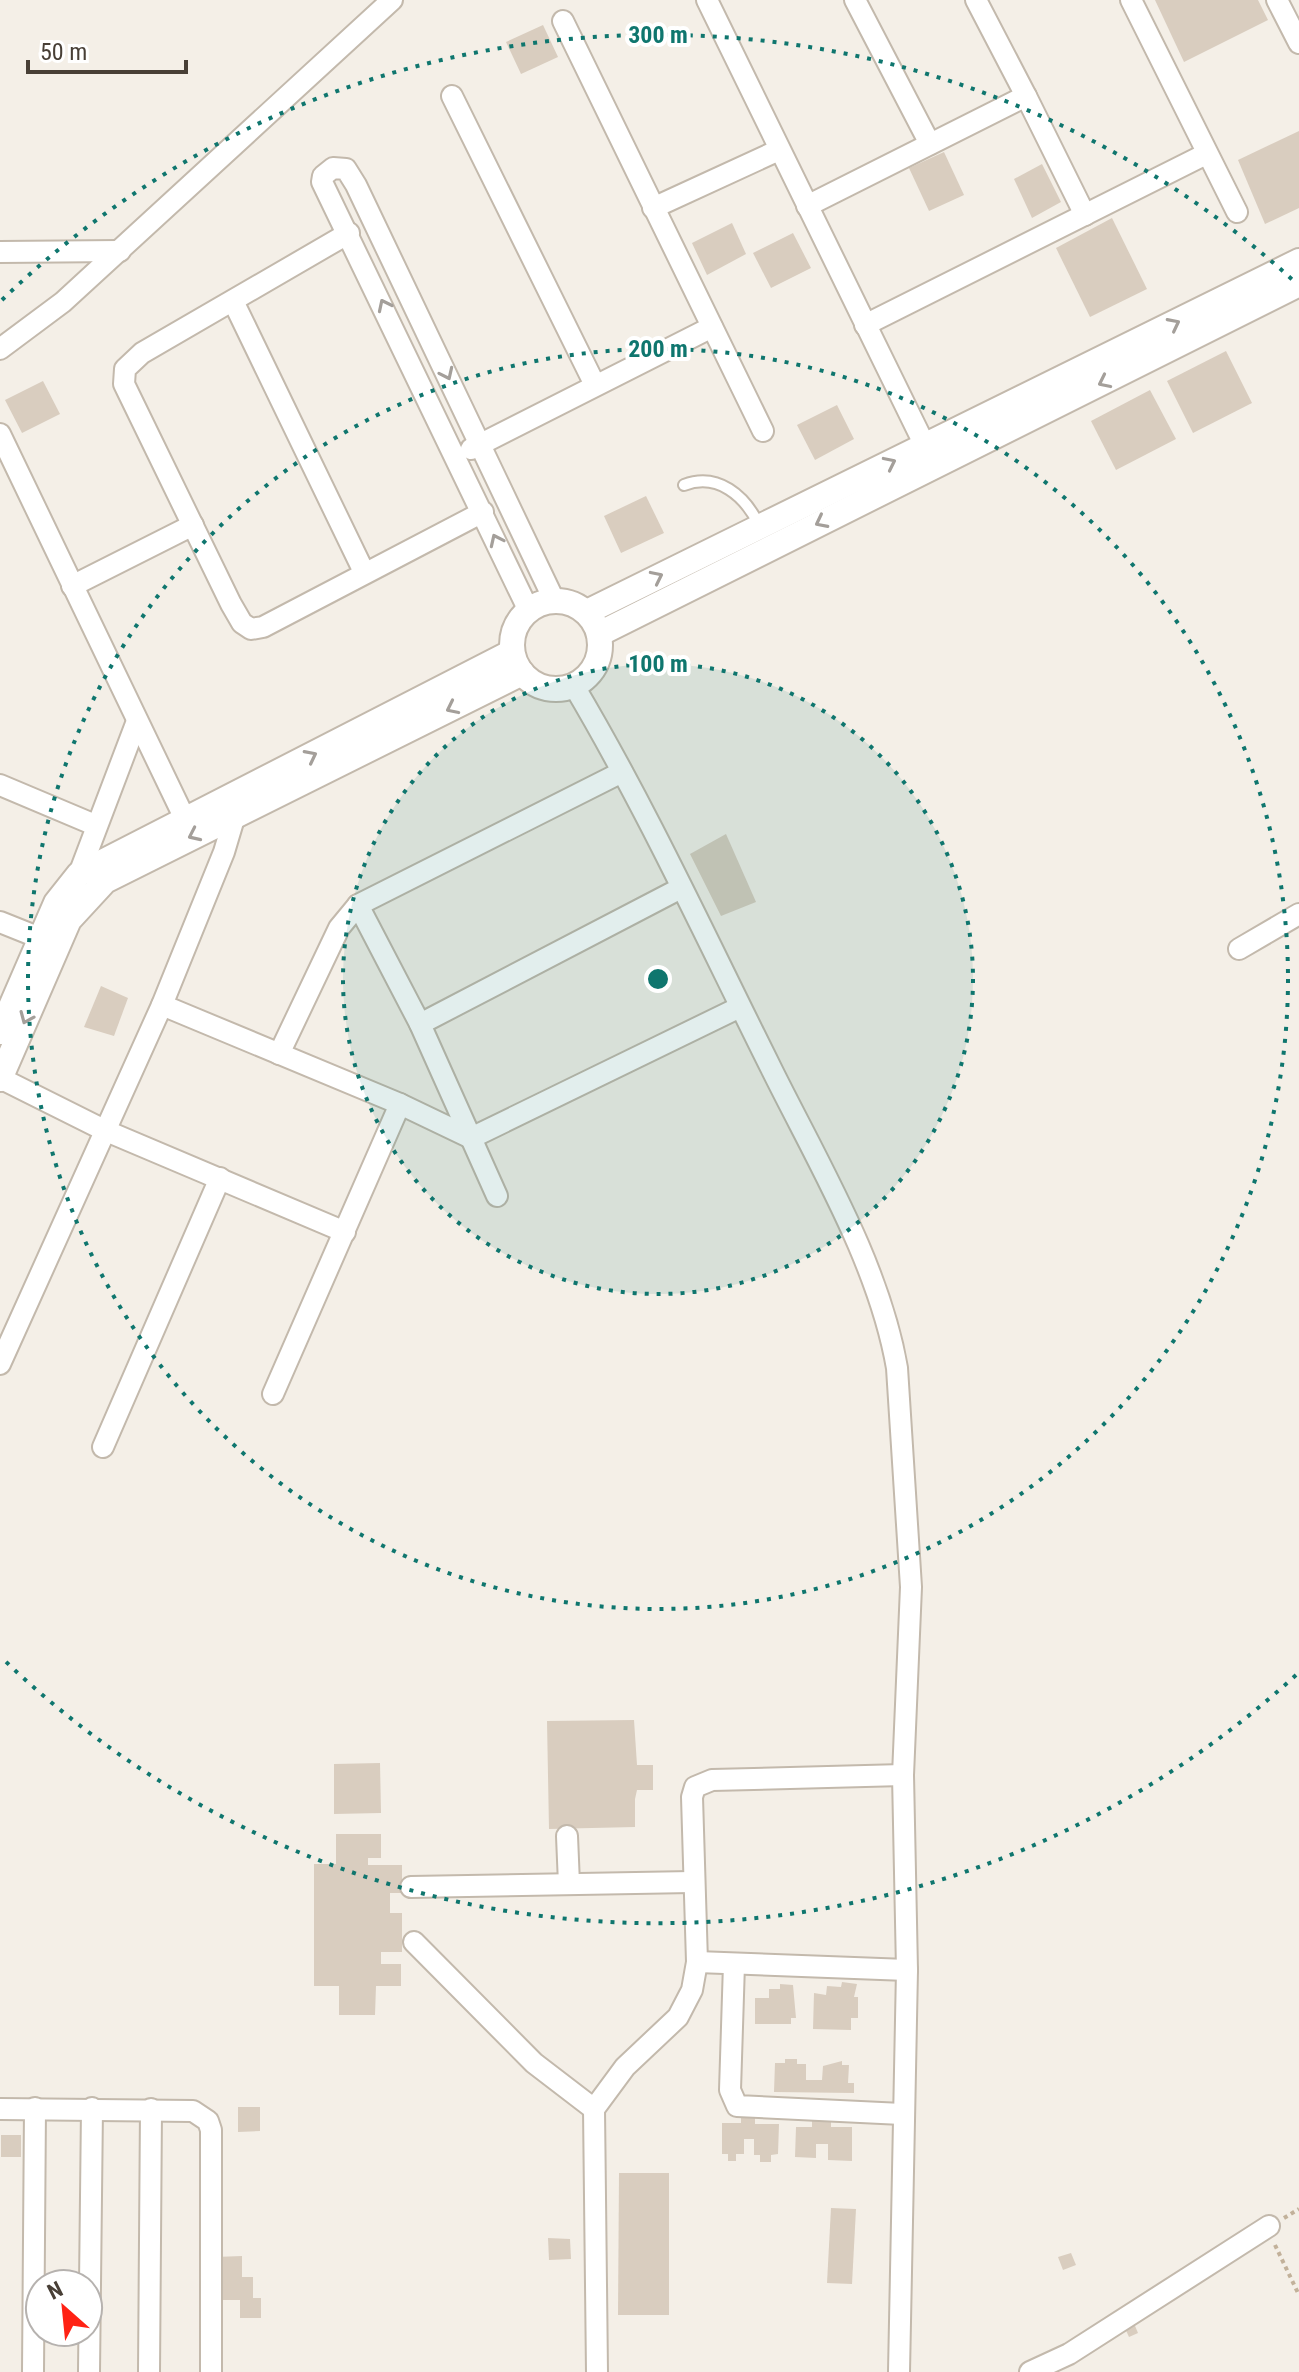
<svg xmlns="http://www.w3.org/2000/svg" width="1299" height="2372" viewBox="0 0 1299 2372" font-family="'Roboto Condensed',sans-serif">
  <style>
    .building { fill: #d9cdbf }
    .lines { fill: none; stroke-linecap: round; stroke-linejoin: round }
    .service-casing { stroke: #c3b9ac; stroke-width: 14 }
    .minor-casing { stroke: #c3b9ac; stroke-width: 24 }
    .tertiary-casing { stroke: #c3b9ac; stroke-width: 28 }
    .path { stroke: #c2b19a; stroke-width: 4; stroke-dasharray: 4 4; stroke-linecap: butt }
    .service { stroke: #fff; stroke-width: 10 }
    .minor { stroke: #fff; stroke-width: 20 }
    .tertiary { stroke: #fff; stroke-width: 24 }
    .oneway { stroke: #a49f9a }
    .ring { fill: none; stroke: #0f766e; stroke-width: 4; stroke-dasharray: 4 8 }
    .centre { fill: #0f766e; stroke: #fff; stroke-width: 4 }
    .ring-label { font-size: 24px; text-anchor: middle; font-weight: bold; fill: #0f766e; stroke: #fff; stroke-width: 8; stroke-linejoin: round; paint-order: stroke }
  </style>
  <rect width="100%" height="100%" fill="#f4efe7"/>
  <g class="building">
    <path d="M 1155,0 L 1258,0 L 1268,20 L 1184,62 Z"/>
    <path d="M 543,25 L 558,57 L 521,74 L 506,42 Z"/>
    <path d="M 1299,131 L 1299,208 L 1265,224 L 1238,160 Z"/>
    <path d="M 944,152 L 964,195 L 929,211 L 909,168 Z"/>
    <path d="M 1042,164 L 1061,202 L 1032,218 L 1014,179 Z"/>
    <path d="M 1112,218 L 1147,289 L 1090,317 L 1056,248 Z"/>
    <path d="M 732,223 L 746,254 L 707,275 L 692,243 Z"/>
    <path d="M 793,233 L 811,268 L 771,288 L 753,253 Z"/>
    <path d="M 1226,351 L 1252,403 L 1193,433 L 1167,381 Z"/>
    <path d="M 43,381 L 60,414 L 22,433 L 5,400 Z"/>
    <path d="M 1150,390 L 1176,439 L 1116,470 L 1091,421 Z"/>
    <path d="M 837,405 L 854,439 L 815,460 L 797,425 Z"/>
    <path d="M 646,496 L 664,533 L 621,553 L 604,516 Z"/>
    <path d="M 726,834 L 756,902 L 721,916 L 690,854 Z"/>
    <path d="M 101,986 L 128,998 L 114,1036 L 84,1027 Z"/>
    <path d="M 634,1720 L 637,1765 L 653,1765 L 653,1790 L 637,1790 L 635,1799 L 635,1827 L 549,1829 L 547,1721 Z"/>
    <path d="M 380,1763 L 381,1813 L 334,1814 L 334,1764 Z"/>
    <path d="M 336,1834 L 381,1834 L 381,1858 L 368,1858 L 368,1865 L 402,1865 L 402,1893 L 390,1893 L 390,1913 L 402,1913 L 402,1952 L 381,1952 L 381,1964 L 401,1964 L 401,1986 L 376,1986 L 375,2015 L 339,2015 L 339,1986 L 314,1986 L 314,1864 L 336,1864 Z"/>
    <path d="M 842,1982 L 857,1984 L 854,1997 L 858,1997 L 858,2018 L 851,2018 L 851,2030 L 813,2029 L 814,1993 L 826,1995 L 827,1986 L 841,1987 Z"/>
    <path d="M 780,1984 L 793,1985 L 796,2018 L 791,2018 L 791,2024 L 755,2024 L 755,1998 L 769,1998 L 769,1989 L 780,1989 Z"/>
    <path d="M 785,2059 L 797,2059 L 797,2064 L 806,2064 L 806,2080 L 822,2080 L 823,2066 L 842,2061 L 842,2065 L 849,2065 L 848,2083 L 854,2083 L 854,2093 L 774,2092 L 775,2063 L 785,2063 Z"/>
    <path d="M 238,2107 L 260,2107 L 260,2131 L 238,2132 Z"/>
    <path d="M 741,2118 L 755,2118 L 755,2124 L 779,2124 L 778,2154 L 771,2155 L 771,2162 L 760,2162 L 760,2155 L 754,2155 L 754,2139 L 744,2139 L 744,2154 L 736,2154 L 736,2161 L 728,2161 L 728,2154 L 722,2154 L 722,2123 L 741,2123 Z"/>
    <path d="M 812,2121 L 831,2121 L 831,2127 L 852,2127 L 852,2161 L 828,2160 L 828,2144 L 816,2144 L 816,2158 L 795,2157 L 796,2127 L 812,2127 Z"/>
    <rect x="1" y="2135" width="20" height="22"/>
    <path d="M 619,2173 L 669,2173 L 669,2315 L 618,2315 Z"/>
    <path d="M 831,2208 L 856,2209 L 852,2284 L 827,2283 Z"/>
    <path d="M 548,2238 L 570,2239 L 571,2259 L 549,2260 Z"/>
    <path d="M 1071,2253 L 1076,2265 L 1063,2270 L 1058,2257 Z"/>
    <path d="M 242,2256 L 242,2277 L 253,2277 L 253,2298 L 261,2298 L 261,2318 L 240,2318 L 240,2300 L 215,2300 L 215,2257 Z"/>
    <path d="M 1133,2321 L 1138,2333 L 1129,2337 L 1124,2326 Z"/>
  </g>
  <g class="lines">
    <g class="service-casing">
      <path id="service" d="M 684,485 C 718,472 745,496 759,525"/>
    </g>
    <g class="minor-casing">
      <g id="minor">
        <path d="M 707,0 L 932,460"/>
        <path d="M 855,0 L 930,144"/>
        <path d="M 976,0 L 1026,96"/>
        <path d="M 1131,0 L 1237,212"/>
        <path d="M 1277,0 L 1299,43"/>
        <path d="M 563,21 L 763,431"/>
        <path d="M 452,96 L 595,385"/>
        <path d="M 807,206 L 1026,96 L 1085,215"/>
        <path d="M 653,208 L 779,150"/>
        <path d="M 349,233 L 142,353 L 125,369 L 124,384 L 231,604 L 242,623 L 251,629 L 263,627 L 483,512"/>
        <path d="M 0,252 L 120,251"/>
        <path d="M 233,301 L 364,572"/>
        <path d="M 865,325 L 1206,154"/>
        <path d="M 0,349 L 63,302 L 392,0"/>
        <path d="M 0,434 L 184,817"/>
        <path d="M 471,449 L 712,327"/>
        <path d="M 72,586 L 193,525"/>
        <path d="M 529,611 L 322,182 L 323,176 L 333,168 L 346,169 L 356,185 L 554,600"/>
        <path d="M 574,686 C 647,809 707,940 771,1068 C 818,1163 879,1264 897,1368 L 911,1587 L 903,1775 L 907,1970 L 899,2372"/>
        <path d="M 0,785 L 95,825"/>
        <path d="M 79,874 L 137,721"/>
        <path d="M 358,905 L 420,1024 L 497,1196"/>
        <path d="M 0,922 L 40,938"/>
        <path d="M 1239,949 L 1299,914"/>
        <path d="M 162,1005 L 400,1104 L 471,1138 L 740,1007"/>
        <path d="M 420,1024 L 681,888"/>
        <path d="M 279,1054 L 339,928 L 358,905 L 622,772"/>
        <path d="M 0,1078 L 104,1130 L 345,1232"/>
        <path d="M 0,1364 L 162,1005 L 224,852 L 235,815"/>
        <path d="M 273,1394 L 400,1104"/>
        <path d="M 103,1447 L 220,1178"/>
        <path d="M 567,1836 L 569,1884"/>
        <path d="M 411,1887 L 692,1882"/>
        <path d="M 414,1942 L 534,2063 L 594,2109"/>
        <path d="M 697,1962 L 907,1970"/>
        <path d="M 734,1964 L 730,2090 L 737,2106 L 902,2114"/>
        <path d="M 0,2109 L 193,2111 L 208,2121 L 211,2130 L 211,2372"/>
        <path d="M 33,2372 L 35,2108"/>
        <path d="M 89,2372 L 92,2108"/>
        <path d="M 149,2372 L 151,2109"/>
        <path d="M 597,2372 L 594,2109 L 625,2067 L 678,2017 L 692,1990 L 697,1962 L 692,1797 L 695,1787 L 712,1780 L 903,1775"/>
        <path d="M 1030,2372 L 1069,2354 L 1269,2226"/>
      </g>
    </g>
    <g class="tertiary-casing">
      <g id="tertiary">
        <circle cx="556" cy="645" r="44"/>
        <path d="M 587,612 L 1299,261"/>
        <path d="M 599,634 L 1299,284"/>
        <path d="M 0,1032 L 56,903 L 79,874 L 512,652"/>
        <path d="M 0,1079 L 69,920 L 105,881 L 522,673"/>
      </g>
    </g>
    <g class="path">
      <path d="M 1284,2218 L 1299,2209"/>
      <path d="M 1275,2245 L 1299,2295"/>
    </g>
    <use href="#service" class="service"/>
    <use href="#minor" class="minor"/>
    <use href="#tertiary" class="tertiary"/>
  </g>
  <defs><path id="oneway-chevron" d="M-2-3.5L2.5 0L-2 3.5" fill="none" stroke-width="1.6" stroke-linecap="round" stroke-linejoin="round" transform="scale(2)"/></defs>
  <g class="oneway">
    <use href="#oneway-chevron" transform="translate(384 305) rotate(-116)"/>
    <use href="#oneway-chevron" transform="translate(1174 324) rotate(-27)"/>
    <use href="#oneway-chevron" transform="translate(447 374) rotate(65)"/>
    <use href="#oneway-chevron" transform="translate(1104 382) rotate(154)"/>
    <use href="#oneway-chevron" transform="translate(890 463) rotate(-26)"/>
    <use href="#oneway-chevron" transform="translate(821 522) rotate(153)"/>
    <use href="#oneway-chevron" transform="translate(496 540) rotate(-115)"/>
    <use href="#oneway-chevron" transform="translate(657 577) rotate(-26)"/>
    <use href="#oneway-chevron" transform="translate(452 708) rotate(154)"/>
    <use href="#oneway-chevron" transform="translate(311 756) rotate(-27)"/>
    <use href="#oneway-chevron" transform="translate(194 835) rotate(155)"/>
    <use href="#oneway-chevron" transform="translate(26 1018) rotate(113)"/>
  </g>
  <circle cx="658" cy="979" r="315" fill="#0f766e" fill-opacity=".12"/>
  <g class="ring">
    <circle cx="658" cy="979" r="315"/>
    <circle cx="658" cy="979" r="630"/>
    <path d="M1296 1675A944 944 0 0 1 2 1658M2 300A944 944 0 0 1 1296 283"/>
  </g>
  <circle cx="658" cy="979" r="12" class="centre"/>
  <g class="ring-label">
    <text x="658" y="43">300 m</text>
    <text x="658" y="357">200 m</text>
    <text x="658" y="672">100 m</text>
  </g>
  <g transform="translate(64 2308) rotate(333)"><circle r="38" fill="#ffffff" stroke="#b6b2af" stroke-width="2"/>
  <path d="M0-6L14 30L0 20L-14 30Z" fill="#ff2214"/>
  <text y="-12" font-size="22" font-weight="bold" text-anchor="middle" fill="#483f36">N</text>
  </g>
  <path d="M28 60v12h158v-12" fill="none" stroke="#483f36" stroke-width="4"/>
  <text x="40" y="60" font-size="24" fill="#483f36" stroke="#ffffff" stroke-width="6" paint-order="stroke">50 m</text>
</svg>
